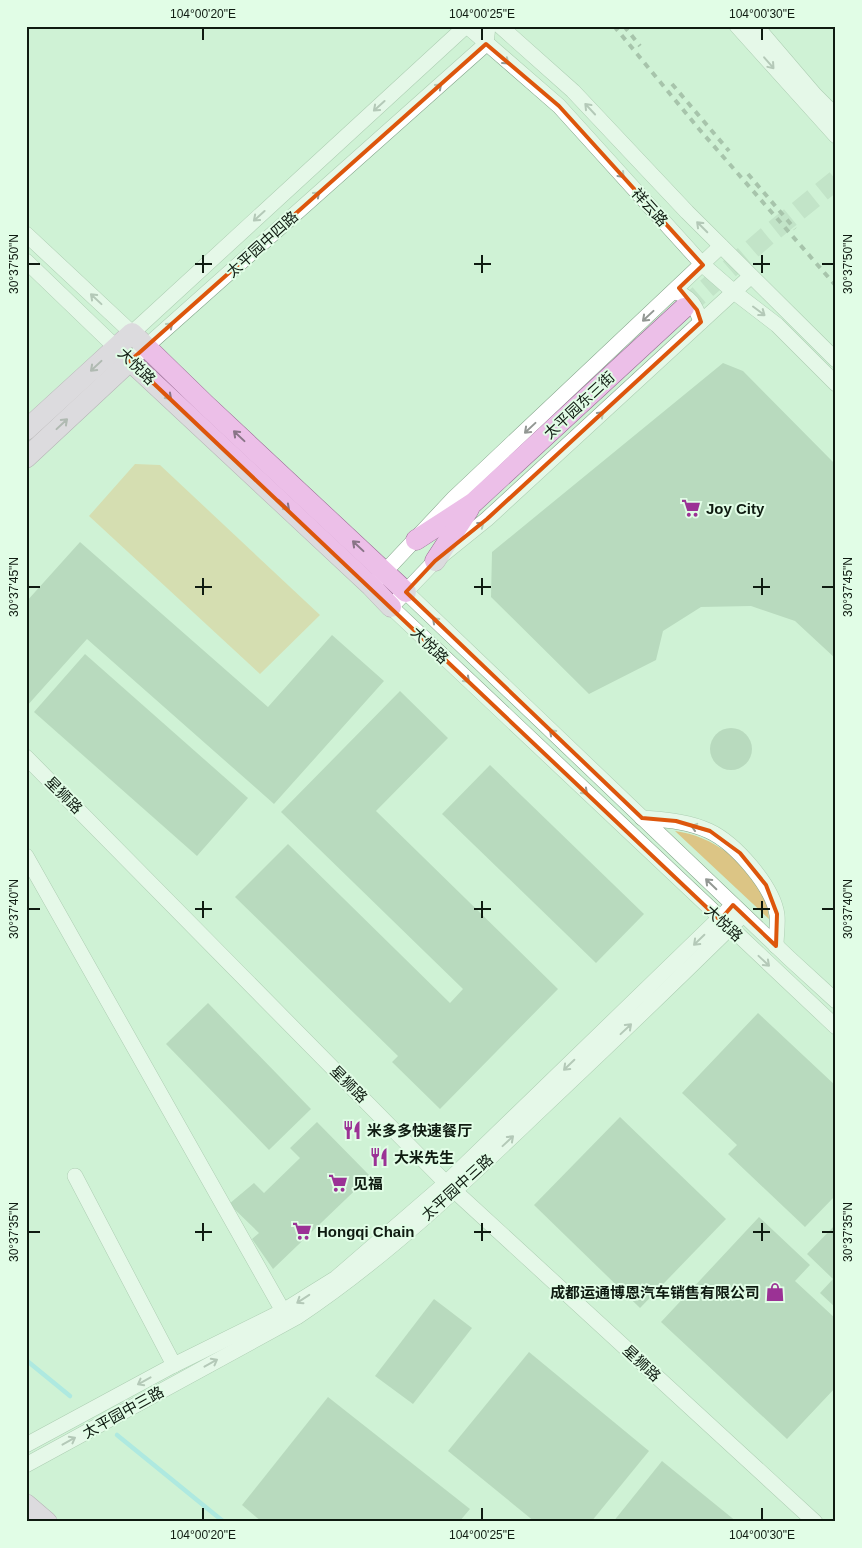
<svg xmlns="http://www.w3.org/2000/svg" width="862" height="1548" viewBox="0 0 862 1548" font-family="Arial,'Noto Sans SC',sans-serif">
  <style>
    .green { fill: #dcc585 }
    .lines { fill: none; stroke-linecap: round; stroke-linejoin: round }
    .stream { stroke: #85deed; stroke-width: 4.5 }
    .building { fill: #9cbda2 }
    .major-tunnel { stroke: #b2d2b8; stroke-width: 20; stroke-dasharray: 20 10; stroke-linecap: butt }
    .minor-casing { stroke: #82a288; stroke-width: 16 }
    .major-casing { stroke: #976a92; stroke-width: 21 }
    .minor { stroke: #fff; stroke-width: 15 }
    .major { stroke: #ecbfe8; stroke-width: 20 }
    .rail { stroke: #758d79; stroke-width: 4; stroke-dasharray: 6 6; stroke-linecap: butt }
    .oneway { stroke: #939894 }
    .oneway2 { stroke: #897587 }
    .marked { fill: none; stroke: #dd560c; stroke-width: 4; stroke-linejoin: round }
    .ticks { fill: none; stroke: #0f1b11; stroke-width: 2 }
    .labels { text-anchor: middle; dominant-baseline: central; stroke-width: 4; stroke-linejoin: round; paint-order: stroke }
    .street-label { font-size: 15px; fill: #0f1b11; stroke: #e1fde6 }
    .poi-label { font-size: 15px; font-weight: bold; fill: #0f1b11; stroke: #e1fde6; text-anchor: start }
    .neatline { fill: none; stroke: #0f1b11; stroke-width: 2 }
    .ticks-label { font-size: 12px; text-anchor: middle; fill: #0f1b11 }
  </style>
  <rect width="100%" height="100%" fill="#cff2d5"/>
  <g class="green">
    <path d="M 135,464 L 160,465 L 320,615 L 260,674 L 89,516 Z"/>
    <path d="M 675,831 C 714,836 750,864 766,901 C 768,906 768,913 769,919 Z"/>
  </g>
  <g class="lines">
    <g class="stream">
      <path d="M 26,1360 L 70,1396"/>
      <path d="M 117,1435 L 224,1522"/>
    </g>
  </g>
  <g class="building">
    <path d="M 723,363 L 743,371 L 836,465 L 836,659 L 795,621 L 751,606 L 701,607 L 663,631 L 656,660 L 589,694 L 491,597 L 492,552 Z"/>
    <path d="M 80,542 L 268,707 L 332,635 L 384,681 L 274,804 L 87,639 L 26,707 L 26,602 Z"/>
    <path d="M 85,654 L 248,798 L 197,856 L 34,712 Z"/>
    <path d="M 400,691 L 448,738 L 376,811 L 558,989 L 440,1109 L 392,1062 L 398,1056 L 235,897 L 288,844 L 450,1003 L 463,989 L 281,812 Z"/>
    <circle cx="731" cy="749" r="21"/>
    <path d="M 490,765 L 644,914 L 596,963 L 442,814 Z"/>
    <path d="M 208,1003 L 311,1109 L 269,1150 L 166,1044 Z"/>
    <path d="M 758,1013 L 836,1086 L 836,1195 L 805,1227 L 728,1154 L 737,1145 L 682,1093 Z"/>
    <path d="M 620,1117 L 726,1219 L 640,1308 L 534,1205 Z"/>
    <path d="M 317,1122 L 370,1176 L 273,1269 L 252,1239 L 259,1233 L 229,1204 L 254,1183 L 264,1193 L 300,1158 L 290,1148 Z"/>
    <path d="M 759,1217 L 810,1265 L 795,1281 L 836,1319 L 836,1387 L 787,1439 L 661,1322 Z"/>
    <path d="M 836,1224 L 836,1308 L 820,1293 L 833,1279 L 807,1254 Z"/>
    <path d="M 434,1299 L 472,1328 L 413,1404 L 375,1376 Z"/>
    <path d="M 529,1352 L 649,1451 L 591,1522 L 535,1522 L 448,1451 Z"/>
    <path d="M 328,1397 L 470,1509 L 459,1522 L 262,1522 L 242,1505 Z"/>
    <path d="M 662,1461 L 737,1522 L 613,1522 Z"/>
  </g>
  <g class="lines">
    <path class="major-tunnel" d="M 684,308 L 767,236 L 836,180"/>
    <g class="minor-casing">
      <g id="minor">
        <path d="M 467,26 L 559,106 L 703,265 L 734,292 L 777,325 L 836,384"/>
        <path d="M 500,26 L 573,91 L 687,212 L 836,360"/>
        <path d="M 737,26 L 836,136"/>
        <path d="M 756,26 L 815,95 L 836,116"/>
        <path d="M 26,234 L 132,333 L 466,26"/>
        <path d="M 26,261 L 130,361 L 486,44 L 488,26"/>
        <path d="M 751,276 L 487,519 L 435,561 L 391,607 L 836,1027"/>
        <path d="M 674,292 C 690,295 696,307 701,322"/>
        <path d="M 378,579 L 454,498 L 721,246"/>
        <path d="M 406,592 L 789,958 L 836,1001"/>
        <path d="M 26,757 L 446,1183 L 815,1522"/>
        <path d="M 642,818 C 665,820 688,821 709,831 C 735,843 773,886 777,915 C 778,925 776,936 776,946"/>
        <path d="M 26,856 L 283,1311"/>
        <path d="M 75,1176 L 174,1365"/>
        <path d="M 26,1445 L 174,1365 L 283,1311 L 336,1278 L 446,1183 L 733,905"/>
        <path d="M 26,1465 L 297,1317 C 384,1259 461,1186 536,1114 C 606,1048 675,982 743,915"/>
      </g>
    </g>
    <g class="major-casing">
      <g id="major">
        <path d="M 26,430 L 132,333 L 205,404 L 406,592"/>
        <path d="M 26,458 L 130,361 L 371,586 L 391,607"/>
        <path d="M 416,540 L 473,503 L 684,308"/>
        <path d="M 435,561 L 469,509"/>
        <path d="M 26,1504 L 47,1522"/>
      </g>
    </g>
    <use href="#minor" class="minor"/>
    <use href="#major" class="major"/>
    <g class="rail">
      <path d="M 614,26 L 699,129 L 836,286"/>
      <path d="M 624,26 L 640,46"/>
      <path d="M 672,84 L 729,151"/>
      <path d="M 748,174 L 795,229"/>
    </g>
  </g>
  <defs><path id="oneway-shaft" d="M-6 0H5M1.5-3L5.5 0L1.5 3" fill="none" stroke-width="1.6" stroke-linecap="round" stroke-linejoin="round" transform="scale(1.25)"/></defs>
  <g class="oneway">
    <use href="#oneway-shaft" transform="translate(503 59) rotate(40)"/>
    <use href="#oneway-shaft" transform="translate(769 63) rotate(49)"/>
    <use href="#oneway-shaft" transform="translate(436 89) rotate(-42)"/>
    <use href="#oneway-shaft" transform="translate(379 106) rotate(138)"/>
    <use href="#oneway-shaft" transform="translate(590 109) rotate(-133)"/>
    <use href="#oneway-shaft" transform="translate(619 172) rotate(48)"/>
    <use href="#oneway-shaft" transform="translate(314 197) rotate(-42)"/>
    <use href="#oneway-shaft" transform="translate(259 216) rotate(138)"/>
    <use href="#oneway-shaft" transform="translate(702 227) rotate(-135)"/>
    <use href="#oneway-shaft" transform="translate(96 299) rotate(-137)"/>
    <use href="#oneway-shaft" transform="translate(759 311) rotate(37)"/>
    <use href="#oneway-shaft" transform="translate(648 316) rotate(137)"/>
    <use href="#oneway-shaft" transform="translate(167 328) rotate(-42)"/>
    <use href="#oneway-shaft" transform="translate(598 417) rotate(-43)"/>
    <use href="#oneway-shaft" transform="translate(530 428) rotate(137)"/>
    <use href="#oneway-shaft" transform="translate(478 527) rotate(-39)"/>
    <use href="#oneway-shaft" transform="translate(438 623) rotate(-136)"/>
    <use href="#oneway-shaft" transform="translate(464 677) rotate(43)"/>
    <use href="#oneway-shaft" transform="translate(555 735) rotate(-136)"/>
    <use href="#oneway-shaft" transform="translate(582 789) rotate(43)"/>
    <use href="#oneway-shaft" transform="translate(698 828) rotate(-163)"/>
    <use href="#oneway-shaft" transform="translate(711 884) rotate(-136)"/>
    <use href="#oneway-shaft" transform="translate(699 940) rotate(136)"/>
    <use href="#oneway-shaft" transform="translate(764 961) rotate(43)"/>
    <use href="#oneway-shaft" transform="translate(626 1029) rotate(-43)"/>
    <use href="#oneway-shaft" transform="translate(569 1065) rotate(136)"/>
    <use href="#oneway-shaft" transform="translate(508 1141) rotate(-43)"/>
    <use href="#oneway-shaft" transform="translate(303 1299) rotate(147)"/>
    <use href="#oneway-shaft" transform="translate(211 1363) rotate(-29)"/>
    <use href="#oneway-shaft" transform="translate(144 1381) rotate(151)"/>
    <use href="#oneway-shaft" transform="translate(69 1441) rotate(-29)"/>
  </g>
  <g class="oneway2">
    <use href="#oneway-shaft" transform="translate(96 366) rotate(137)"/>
    <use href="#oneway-shaft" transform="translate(166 394) rotate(43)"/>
    <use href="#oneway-shaft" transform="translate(62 424) rotate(-43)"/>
    <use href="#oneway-shaft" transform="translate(239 436) rotate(-137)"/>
    <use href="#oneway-shaft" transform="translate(284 505) rotate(43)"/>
    <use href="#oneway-shaft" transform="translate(358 546) rotate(-137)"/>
  </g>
  <path d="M0 0H862V1548H0ZM 486,44 L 559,106 L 703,265 L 679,288 L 697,310 L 701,322 L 487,519 L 435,561 L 406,592 L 642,818 L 676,821 L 710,831 L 740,853 L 766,885 L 777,914 L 776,946 L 733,905 L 720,920 L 130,361 Z" fill="#cff2d5" fill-opacity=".55" fill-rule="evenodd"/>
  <path class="marked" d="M 486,44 L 559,106 L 703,265 L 679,288 L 697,310 L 701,322 L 487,519 L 435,561 L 406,592 L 642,818 L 676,821 L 710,831 L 740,853 L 766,885 L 777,914 L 776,946 L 733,905 L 720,920 L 130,361 Z"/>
  <path class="ticks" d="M 203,28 L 203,40M 482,28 L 482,40M 762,28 L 762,40M 203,255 L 203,273M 482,255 L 482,273M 762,255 L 762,273M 28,264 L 40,264M 195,264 L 212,264M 474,264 L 491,264M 753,264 L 770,264M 822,264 L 834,264M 203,578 L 203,595M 482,578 L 482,595M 762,578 L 762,595M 28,587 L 40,587M 195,587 L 212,587M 474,587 L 491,587M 753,587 L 770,587M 822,587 L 834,587M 203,901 L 203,918M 482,901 L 482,918M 762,901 L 762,918M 28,909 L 40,909M 195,909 L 212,909M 474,909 L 491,909M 753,909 L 770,909M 822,909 L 834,909M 203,1223 L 203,1241M 482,1223 L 482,1241M 762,1223 L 762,1241M 28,1232 L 40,1232M 195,1232 L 212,1232M 474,1232 L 491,1232M 753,1232 L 770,1232M 822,1232 L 834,1232M 203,1508 L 203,1520M 482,1508 L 482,1520M 762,1508 L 762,1520"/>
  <defs>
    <g id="supermarket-bare" transform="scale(1.5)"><path d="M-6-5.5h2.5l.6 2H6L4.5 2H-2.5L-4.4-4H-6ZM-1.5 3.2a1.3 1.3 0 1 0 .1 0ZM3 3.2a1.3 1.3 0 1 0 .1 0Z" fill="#9b3295" stroke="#e1fde6" stroke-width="2.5" paint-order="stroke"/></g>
    <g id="restaurant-bare" transform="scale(1.5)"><path d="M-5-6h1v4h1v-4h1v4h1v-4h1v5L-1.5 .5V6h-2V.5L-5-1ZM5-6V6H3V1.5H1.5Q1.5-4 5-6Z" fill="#9b3295" stroke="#e1fde6" stroke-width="2.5" paint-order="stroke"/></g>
    <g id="shop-bare" transform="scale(1.5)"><path d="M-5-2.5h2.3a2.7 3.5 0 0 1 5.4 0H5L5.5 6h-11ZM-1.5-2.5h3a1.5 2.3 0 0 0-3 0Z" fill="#9b3295" stroke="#e1fde6" stroke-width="2.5" paint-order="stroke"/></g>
  </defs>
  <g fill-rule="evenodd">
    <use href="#supermarket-bare" x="691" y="508"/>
    <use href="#restaurant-bare" x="352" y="1130"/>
    <use href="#restaurant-bare" x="379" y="1157"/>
    <use href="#supermarket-bare" x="338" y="1183"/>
    <use href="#supermarket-bare" x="302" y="1231"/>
    <use href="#shop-bare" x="775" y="1292"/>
  </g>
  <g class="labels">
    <g class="street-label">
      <text transform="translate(650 207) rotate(48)">祥云路</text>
      <text transform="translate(262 244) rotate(-42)">太平园中四路</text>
      <text transform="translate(137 366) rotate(44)">大悦路</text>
      <text transform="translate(579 405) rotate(-43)">太平园东三街</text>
      <text transform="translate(430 645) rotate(44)">大悦路</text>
      <text transform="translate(64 795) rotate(45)">星狮路</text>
      <text transform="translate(724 923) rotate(43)">大悦路</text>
      <text transform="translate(349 1084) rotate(45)">星狮路</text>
      <text transform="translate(457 1187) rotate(-42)">太平园中三路</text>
      <text transform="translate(642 1363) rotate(43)">星狮路</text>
      <text transform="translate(123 1412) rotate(-29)">太平园中三路</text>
    </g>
    <g class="poi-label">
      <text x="706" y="508">Joy City</text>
      <text x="367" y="1130">米多多快速餐厅</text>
      <text x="394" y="1157">大米先生</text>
      <text x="353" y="1183">见福</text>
      <text x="317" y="1231">Hongqi Chain</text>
      <text x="760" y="1292" text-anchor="end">成都运通博恩汽车销售有限公司</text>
    </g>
  </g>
  <rect width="862" height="1548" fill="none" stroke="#e1fde6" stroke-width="55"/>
  <rect x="28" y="28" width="806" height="1492" class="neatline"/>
  <g class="ticks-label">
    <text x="203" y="18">104°00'20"E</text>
    <text x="482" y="18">104°00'25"E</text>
    <text x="762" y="18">104°00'30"E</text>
    <text transform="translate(14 264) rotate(-90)" y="4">30°37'50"N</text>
    <text transform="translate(848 264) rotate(-90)" y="4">30°37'50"N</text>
    <text transform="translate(14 587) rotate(-90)" y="4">30°37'45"N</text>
    <text transform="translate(848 587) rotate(-90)" y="4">30°37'45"N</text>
    <text transform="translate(14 909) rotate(-90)" y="4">30°37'40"N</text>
    <text transform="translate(848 909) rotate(-90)" y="4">30°37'40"N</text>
    <text transform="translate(14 1232) rotate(-90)" y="4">30°37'35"N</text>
    <text transform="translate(848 1232) rotate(-90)" y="4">30°37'35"N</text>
    <text x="203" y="1539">104°00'20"E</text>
    <text x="482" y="1539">104°00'25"E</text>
    <text x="762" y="1539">104°00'30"E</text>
  </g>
</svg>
